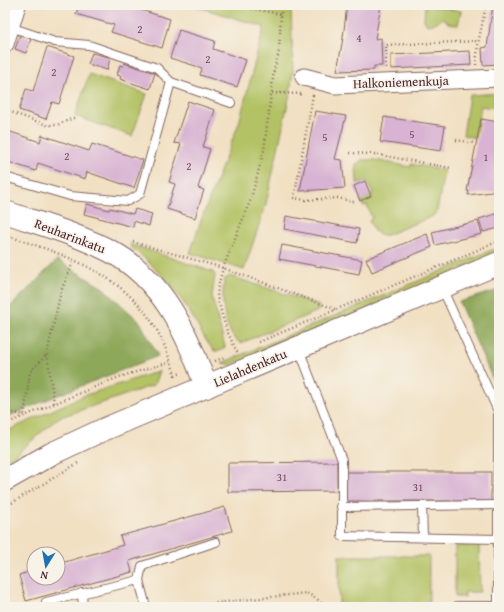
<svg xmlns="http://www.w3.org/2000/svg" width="504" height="612" viewBox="0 0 504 612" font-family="'Gentium Book Plus',serif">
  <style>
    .green { fill: #b3c265; stroke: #7e7048 }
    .forest { fill: #8ea85a; stroke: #6c6442 }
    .building { fill: #d8b3d3 }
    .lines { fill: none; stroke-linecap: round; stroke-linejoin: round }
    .lane-casing { stroke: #846360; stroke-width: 10 }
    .street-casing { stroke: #846360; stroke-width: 19 }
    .secondary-casing { stroke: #846360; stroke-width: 24 }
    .path { stroke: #846360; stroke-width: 2.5; stroke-dasharray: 1 3; stroke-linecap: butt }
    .lane { stroke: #fff; stroke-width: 8 }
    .street { stroke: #fff; stroke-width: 17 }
    .secondary { stroke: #fff; stroke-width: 22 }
    .labels { text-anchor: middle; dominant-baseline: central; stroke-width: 3.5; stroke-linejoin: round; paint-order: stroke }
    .number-label { font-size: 11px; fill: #6e4455 }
    .street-label { font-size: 13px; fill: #4a1f2b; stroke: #f7f3e8 }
  </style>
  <rect width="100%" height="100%" fill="#f7f3e8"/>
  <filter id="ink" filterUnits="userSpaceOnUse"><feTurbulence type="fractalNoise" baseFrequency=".025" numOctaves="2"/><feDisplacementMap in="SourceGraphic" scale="8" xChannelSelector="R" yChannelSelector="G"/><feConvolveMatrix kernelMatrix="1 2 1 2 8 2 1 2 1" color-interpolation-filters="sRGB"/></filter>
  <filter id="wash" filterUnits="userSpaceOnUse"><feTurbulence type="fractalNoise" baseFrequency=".012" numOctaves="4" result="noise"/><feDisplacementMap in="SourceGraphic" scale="16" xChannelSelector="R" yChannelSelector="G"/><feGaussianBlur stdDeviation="0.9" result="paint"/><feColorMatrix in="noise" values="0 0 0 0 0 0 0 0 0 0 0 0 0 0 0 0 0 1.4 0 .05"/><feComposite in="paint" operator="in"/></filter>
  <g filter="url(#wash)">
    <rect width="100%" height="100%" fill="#f1e0c2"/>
    <g class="green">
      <path d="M 192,5 L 293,5 L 291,8 L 293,72 L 289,98 L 266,204 L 244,270 L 190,253 L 200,223 L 239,123 L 264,27 Z"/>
      <path d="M 425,5 L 461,11 L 458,25 L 448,23 L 444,18 L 433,24 L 427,25 L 424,20 Z"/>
      <path d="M 89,74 L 147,94 L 132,136 L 75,116 Z"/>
      <path d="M 499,93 L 499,109 L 481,106 L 475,138 L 463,135 L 469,96 L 471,95 Z"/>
      <path d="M 361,160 L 375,160 L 411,167 L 411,164 L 443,170 L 444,172 L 437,211 L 433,216 L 384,236 L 374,231 L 369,220 L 372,218 L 367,205 L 363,206 L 361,200 L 373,194 L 366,181 L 357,183 L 356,165 Z"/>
      <path d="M 130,244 L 213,272 L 215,275 L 212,297 L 225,347 L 220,351 L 214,351 C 202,337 196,321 186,306 C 170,283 153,264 131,247 Z"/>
      <path d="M 499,247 L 499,253 L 231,365 L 222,363 Z"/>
      <path d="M 230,276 L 316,304 L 319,306 L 318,311 L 241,343 C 223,335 220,295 225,279 Z"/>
      <path d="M 159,371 L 154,385 L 58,418 L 15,455 L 5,460 L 5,432 L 83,396 Z"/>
      <path d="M 468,543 L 479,543 L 480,592 L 465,592 L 465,597 L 455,597 L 455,546 L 468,546 Z"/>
      <rect x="339" y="556" width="90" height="51"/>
    </g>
    <g class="forest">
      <path d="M 57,260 L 103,288 L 140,322 L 158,356 L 58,395 L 5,418 L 5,312 Z"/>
      <path d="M 499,290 L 499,394 L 459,302 Z"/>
    </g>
    <g id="blocks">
      <g class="building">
        <path d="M 79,5 L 125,5 L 170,19 L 162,48 L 111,32 L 114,25 L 76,14 Z"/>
        <path d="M 347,5 L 381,5 L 375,39 L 381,38 L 382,66 L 374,66 L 374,70 L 337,71 L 343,38 Z"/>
        <path d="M 493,5 L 499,5 L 499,64 L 483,65 L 482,48 L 487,47 Z"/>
        <path d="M 179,30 L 215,41 L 213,49 L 246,60 L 237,87 L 200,75 L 202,68 L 170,58 Z"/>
        <path d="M 20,35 L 31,39 L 26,53 L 15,49 Z"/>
        <path d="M 47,47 L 74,56 L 59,104 L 52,102 L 46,119 L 19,110 L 26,89 L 33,91 Z"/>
        <path d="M 470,51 L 471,65 L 391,69 L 391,55 Z"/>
        <path d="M 92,53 L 109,57 L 110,59 L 107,70 L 88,64 Z"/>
        <path d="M 124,63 L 155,73 L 150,89 L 120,79 L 121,76 L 117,75 L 120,65 L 123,66 Z"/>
        <path d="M 188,101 L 215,110 L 203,147 L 210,149 L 198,188 L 204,190 L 195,218 L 167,209 L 175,184 L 169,182 L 181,144 L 174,143 Z"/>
        <path d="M 315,111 L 346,116 L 335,159 L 342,160 L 345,188 L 300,191 Z"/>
        <path d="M 384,117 L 445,126 L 441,151 L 380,142 Z"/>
        <path d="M 481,119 L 499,122 L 499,191 L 468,195 L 469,191 L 467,191 Z"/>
        <path d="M 5,130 L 40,142 L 42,135 L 89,151 L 92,144 L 143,160 L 134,188 L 87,172 L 85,179 L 38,163 L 36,171 L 5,161 Z"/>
        <path d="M 365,181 L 371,196 L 360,201 L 354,186 Z"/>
        <path d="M 87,204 L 109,210 L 110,208 L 133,214 L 135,209 L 152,214 L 149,226 L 134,221 L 133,227 L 84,214 Z"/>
        <path d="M 499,213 L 499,228 L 483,232 L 479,219 Z"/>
        <path d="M 286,216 L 359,229 L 357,243 L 284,229 Z"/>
        <path d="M 478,221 L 482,234 L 435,245 L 432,232 Z"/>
        <path d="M 427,234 L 432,247 L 372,272 L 366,259 Z"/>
        <path d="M 282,245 L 362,260 L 359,274 L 279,259 Z"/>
        <path d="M 337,462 L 337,491 L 228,492 L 228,463 Z"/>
        <rect x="345" y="472" width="146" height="29"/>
        <path d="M 225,507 L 232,531 L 129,561 L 132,572 L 26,601 L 19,575 L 34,570 L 34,578 L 58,578 L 58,564 L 123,545 L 120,536 Z"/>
      </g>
    </g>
  </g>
  <g filter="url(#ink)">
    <use href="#blocks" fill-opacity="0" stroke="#846360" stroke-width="1"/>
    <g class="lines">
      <g class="lane-casing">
        <g id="lane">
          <path d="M 10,27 L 55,42 L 89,45 L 157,68 L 171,82 L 231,103"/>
          <path d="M 5,177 L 70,196 L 128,201 L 140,194 L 171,82"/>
          <path d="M 442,288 L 498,411 L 498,607"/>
          <path d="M 299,349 L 342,460 L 342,536 L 498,539"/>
          <path d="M 422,506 L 423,537"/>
          <path d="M 341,507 L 497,505"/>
          <path d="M 82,593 L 83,607"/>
          <path d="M 46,602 L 139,580"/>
          <path d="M 146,607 L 139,580 L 142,566 L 216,542"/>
          <path d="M 457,607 L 457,606 L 498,606"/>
        </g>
      </g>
      <g class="street-casing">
        <g id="street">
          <path d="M 5,44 L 17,5"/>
          <path d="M 304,77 L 335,85 L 499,78"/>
        </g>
      </g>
      <g class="secondary-casing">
        <g id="secondary">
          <path d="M 5,212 C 40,224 77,234 110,251 C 162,278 188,334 206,387"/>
          <path d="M 5,480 L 51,454 L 98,432 L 499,263"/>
        </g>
      </g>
      <g class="path">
        <path d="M 232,5 L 281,14"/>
        <path d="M 476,65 L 478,44 L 486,5"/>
        <path d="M 386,68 L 386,45 L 478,41"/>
        <path d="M 272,93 L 303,94"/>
        <path d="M 313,95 L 294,198 L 306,200 L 338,198 L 354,202"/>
        <path d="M 5,110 L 47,125 L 57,125 L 76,117"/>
        <path d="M 456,140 L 474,143"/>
        <path d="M 350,153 L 374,154 L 451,168"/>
        <path d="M 5,235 C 70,256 137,278 165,347 C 168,356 173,366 175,376"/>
        <path d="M 133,242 L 223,268 L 335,309"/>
        <path d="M 259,342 L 499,241"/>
        <path d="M 237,352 L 227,331 L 217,297 L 218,287 L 223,268 L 251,199 L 264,150 L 274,70 L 279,51 L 281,14 L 284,5"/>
        <path d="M 215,361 L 225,357"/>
        <path d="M 175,375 L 182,373"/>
        <path d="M 54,403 L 47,354 L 61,291 L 74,260"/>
        <path d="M 5,411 L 24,415 L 30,372 L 47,354"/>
        <path d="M 5,424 L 119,377 L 170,362"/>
        <path d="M 5,507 L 78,463"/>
        <path d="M 180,607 L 307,593 L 318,600 L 324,607"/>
      </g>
      <use href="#lane" class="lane"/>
      <use href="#street" class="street"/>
      <use href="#secondary" class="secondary"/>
    </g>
  </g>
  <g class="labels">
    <g class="number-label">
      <text x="140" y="29">2</text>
      <text x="359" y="38">4</text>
      <text x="208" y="59">2</text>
      <text x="54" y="72">2</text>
      <text x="412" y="134">5</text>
      <text x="325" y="137">5</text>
      <text x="67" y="156">2</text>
      <text x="486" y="157">1</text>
      <text x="189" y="166">2</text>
      <text x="282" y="477">31</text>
      <text x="418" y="487">31</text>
    </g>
    <g class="street-label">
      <text transform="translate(401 82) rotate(-2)">Halkoniemenkuja</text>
      <text transform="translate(70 236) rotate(21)">Reuharinkatu</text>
      <text transform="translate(250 368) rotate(-23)">Lielahdenkatu</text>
    </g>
  </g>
  <rect width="504" height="612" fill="none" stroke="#f7f3e8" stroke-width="20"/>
  <g transform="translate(46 566) rotate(191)"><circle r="19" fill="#f7f3e8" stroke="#b29e9c"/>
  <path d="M0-3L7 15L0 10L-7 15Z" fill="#1f6fb2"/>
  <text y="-6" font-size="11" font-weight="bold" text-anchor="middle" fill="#4a1f2b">N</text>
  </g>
</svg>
